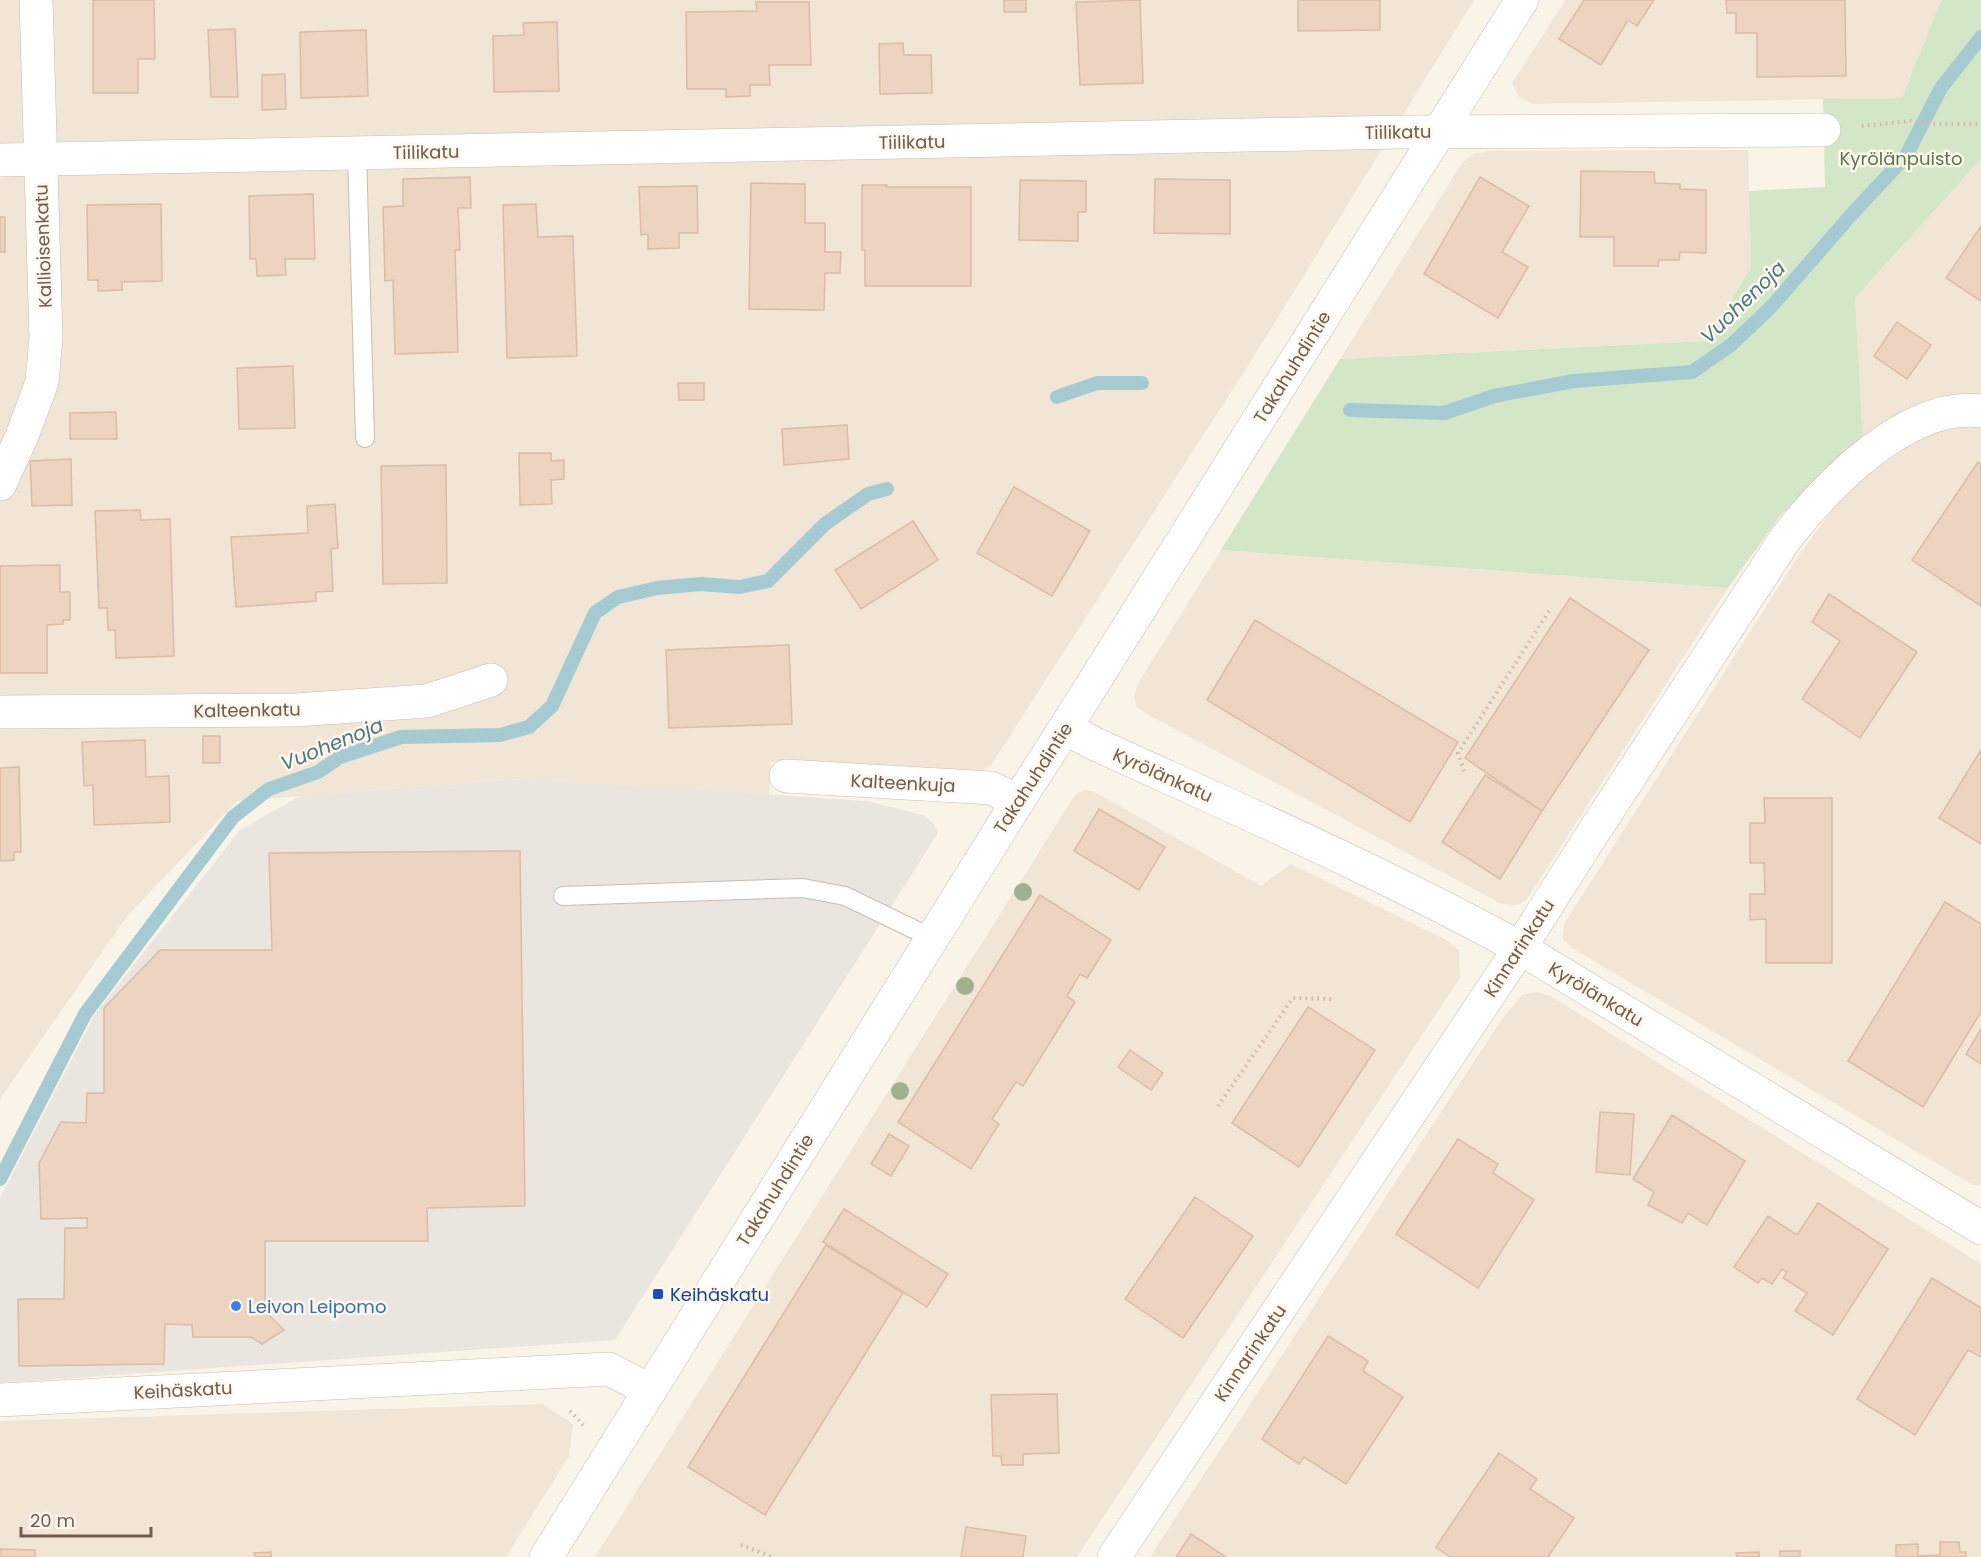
<svg xmlns="http://www.w3.org/2000/svg" width="1981" height="1557" viewBox="0 0 1981 1557" font-family="Poppins,sans-serif">
  <style>
    .residential { fill: #f1e5d6 }
    .industrial { fill: #ebe5e0 }
    .green { fill: #d3e6c7 }
    .lines { fill: none; stroke-linecap: round; stroke-linejoin: round }
    .stream { stroke: #a5cad2; stroke-width: 14 }
    .building { fill: #ecd4c1; stroke: #ddbba4; stroke-width: 1.5 }
    .lane-casing { stroke: #cbbbae; stroke-width: 20 }
    .street-casing { stroke: #cbbbae; stroke-width: 34 }
    .secondary-casing { stroke: #cdbcac; stroke-width: 34 }
    .path { stroke: #d1b7a5; stroke-width: 4; stroke-dasharray: 1.5 4.5; stroke-linecap: butt }
    .lane { stroke: #fff; stroke-width: 18 }
    .street { stroke: #fff; stroke-width: 33 }
    .secondary { stroke: #fff; stroke-width: 33 }
    .tree { fill: #a0b091 }
    .transit-dot { fill: #1a4fb4; stroke: #fdf7ed; stroke-width: 2 }
    .shop-dot { fill: #3f7fe0; stroke: #fdf7ed; stroke-width: 2 }
    .labels { text-anchor: middle; dominant-baseline: central; stroke-width: 5; stroke-linejoin: round; paint-order: stroke }
    .street-label { font-size: 18px; fill: #715b4e; stroke: #fdf7ed }
    .park-label { font-size: 18px; fill: #577a4a; stroke: #fdf7ed }
    .transit-label { font-size: 18px; fill: #164399; stroke: #fdf7ed; text-anchor: start }
    .shop-label { font-size: 18px; fill: #366cbe; stroke: #fdf7ed; text-anchor: start }
    .water-label { font-size: 20px; font-style: italic; fill: #4a7781; stroke: #fdf7ed }
  </style>
  <rect width="100%" height="100%" fill="#faf3e7"/>
  <g class="residential">
    <path d="M 0,0 L 1474,0 L 1251,361 L 991,765 L 980,772 L 771,762 L 769,796 L 521,779 L 237,801 L 127,916 L 0,1099 Z"/>
    <path d="M 1566,0 L 1941,0 L 1902,98 L 1532,104 L 1519,97 L 1512,83 Z"/>
    <path d="M 1748,150 L 1751,268 L 1706,341 L 1340,359 L 1462,163 L 1474,154 L 1489,151 Z"/>
    <path d="M 1981,159 L 1981,396 L 1863,442 L 1855,298 Z"/>
    <path d="M 1981,424 L 1981,1185 L 1973,1185 L 1572,948 L 1563,939 L 1564,924 L 1795,561 L 1838,502 L 1871,472 L 1913,443 L 1933,432 L 1954,425 Z"/>
    <path d="M 1221,550 L 1728,588 L 1527,899 L 1520,904 L 1511,905 L 1500,903 L 1147,714 L 1137,707 L 1134,698 L 1137,685 Z"/>
    <path d="M 1084,790 L 1092,791 L 1100,795 L 1261,886 L 1291,864 L 1444,939 L 1459,950 L 1460,978 L 1077,1557 L 595,1557 L 1075,795 Z"/>
    <path d="M 1537,992 L 1552,997 L 1981,1264 L 1981,1557 L 1150,1557 L 1500,1022 L 1522,995 Z"/>
    <path d="M 543,1404 L 573,1424 L 569,1456 L 506,1557 L 0,1557 L 0,1421 Z"/>
  </g>
  <path class="industrial" d="M 521,779 L 867,801 L 923,815 L 934,824 L 938,833 L 615,1340 L 0,1383 L 0,1198 L 95,1014 L 240,830 L 300,796 Z"/>
  <path class="green" d="M 1941,0 L 1981,0 L 1981,159 L 1855,298 L 1863,442 L 1829,467 L 1780,516 L 1728,588 L 1221,550 L 1340,359 L 1706,341 L 1751,268 L 1749,191 L 1825,187 L 1823,99 L 1902,98 Z"/>
  <g class="lines">
    <g class="stream">
      <path d="M 1057,397 L 1097,383 L 1142,383"/>
      <path d="M 1350,410 L 1444,413 L 1494,396 L 1574,381 L 1692,372 L 1731,345 L 1771,307 L 1851,215 L 1906,156 L 1941,88 L 1981,37"/>
      <path d="M 0,1179 L 85,1014 L 233,817 L 269,789 L 318,772 L 340,757 L 401,737 L 500,735 L 529,727 L 552,706 L 595,613 L 618,597 L 657,588 L 701,584 L 739,587 L 768,581 L 825,524 L 868,494 L 887,489"/>
    </g>
  </g>
  <g class="building">
    <path d="M 93,0 L 154,0 L 155,59 L 138,59 L 138,93 L 93,93 Z"/>
    <rect x="1004" y="0" width="22" height="12"/>
    <path d="M 1140,0 L 1143,83 L 1080,85 L 1076,2 Z"/>
    <path d="M 1298,0 L 1380,0 L 1380,30 L 1298,31 Z"/>
    <path d="M 1584,0 L 1654,0 L 1637,26 L 1628,20 L 1601,65 L 1559,39 Z"/>
    <path d="M 1726,0 L 1845,0 L 1846,76 L 1757,77 L 1757,33 L 1736,33 L 1736,13 L 1727,13 Z"/>
    <path d="M 756,2 L 809,2 L 811,65 L 769,65 L 770,85 L 750,85 L 750,96 L 726,97 L 726,89 L 687,89 L 686,12 L 757,11 Z"/>
    <path d="M 557,22 L 559,91 L 494,92 L 493,36 L 524,35 L 523,23 Z"/>
    <path d="M 235,29 L 238,97 L 211,97 L 208,30 Z"/>
    <path d="M 366,30 L 368,96 L 301,98 L 300,32 Z"/>
    <path d="M 903,43 L 904,55 L 931,55 L 932,93 L 880,94 L 879,44 Z"/>
    <path d="M 285,74 L 286,109 L 262,110 L 262,75 Z"/>
    <path d="M 1581,171 L 1654,172 L 1655,183 L 1680,184 L 1680,189 L 1706,190 L 1706,253 L 1680,252 L 1679,260 L 1659,260 L 1658,266 L 1614,266 L 1614,237 L 1580,237 Z"/>
    <path d="M 470,177 L 471,208 L 458,208 L 460,250 L 455,250 L 458,352 L 395,354 L 393,280 L 385,281 L 383,207 L 403,206 L 403,179 Z"/>
    <path d="M 1480,177 L 1529,206 L 1502,252 L 1528,267 L 1498,318 L 1424,274 Z"/>
    <path d="M 1155,179 L 1230,180 L 1230,234 L 1154,233 Z"/>
    <path d="M 1020,180 L 1086,181 L 1086,212 L 1078,212 L 1078,241 L 1019,240 Z"/>
    <path d="M 751,183 L 805,184 L 805,223 L 825,223 L 825,252 L 841,252 L 840,273 L 825,273 L 824,310 L 749,309 Z"/>
    <path d="M 862,185 L 887,185 L 886,187 L 971,187 L 971,286 L 865,286 L 865,250 L 862,250 Z"/>
    <path d="M 697,186 L 698,233 L 679,233 L 679,248 L 648,249 L 648,234 L 641,235 L 639,187 Z"/>
    <path d="M 313,194 L 315,259 L 285,259 L 286,275 L 257,276 L 256,259 L 250,259 L 249,196 Z"/>
    <path d="M 161,204 L 162,281 L 122,282 L 122,290 L 98,291 L 98,280 L 88,280 L 87,205 Z"/>
    <path d="M 536,204 L 538,237 L 573,236 L 577,356 L 507,358 L 503,205 Z"/>
    <rect x="0" y="217" width="5" height="35"/>
    <path d="M 1981,226 L 1981,301 L 1946,278 Z"/>
    <path d="M 1897,322 L 1931,345 L 1907,379 L 1874,356 Z"/>
    <path d="M 293,366 L 295,428 L 239,429 L 237,368 Z"/>
    <path d="M 678,383 L 704,383 L 704,400 L 679,400 Z"/>
    <path d="M 116,412 L 117,439 L 70,439 L 70,413 Z"/>
    <path d="M 847,425 L 849,459 L 784,465 L 782,429 Z"/>
    <path d="M 519,453 L 551,453 L 551,461 L 564,460 L 564,479 L 551,480 L 552,504 L 520,505 Z"/>
    <path d="M 71,459 L 72,505 L 32,506 L 30,461 Z"/>
    <path d="M 1978,462 L 1981,464 L 1981,606 L 1912,560 Z"/>
    <path d="M 446,465 L 447,583 L 383,584 L 381,466 Z"/>
    <path d="M 1014,487 L 1090,531 L 1052,596 L 977,553 Z"/>
    <path d="M 335,504 L 338,548 L 331,549 L 333,591 L 316,592 L 316,601 L 236,607 L 231,537 L 308,533 L 307,506 Z"/>
    <path d="M 140,510 L 141,520 L 170,519 L 174,656 L 116,658 L 115,630 L 108,630 L 107,608 L 99,608 L 95,511 Z"/>
    <path d="M 913,521 L 938,560 L 861,609 L 835,570 Z"/>
    <path d="M 60,565 L 60,592 L 70,592 L 70,620 L 63,620 L 63,624 L 47,625 L 47,673 L 0,673 L 0,566 Z"/>
    <path d="M 1829,594 L 1917,652 L 1860,738 L 1802,699 L 1840,641 L 1812,622 Z"/>
    <path d="M 1570,598 L 1649,650 L 1542,811 L 1465,758 Z"/>
    <path d="M 1255,620 L 1458,742 L 1410,822 L 1207,700 Z"/>
    <path d="M 789,645 L 792,724 L 669,728 L 666,650 Z"/>
    <rect x="203" y="736" width="17" height="27"/>
    <path d="M 145,740 L 146,777 L 169,776 L 170,822 L 94,825 L 93,785 L 84,786 L 82,742 Z"/>
    <path d="M 1981,750 L 1981,844 L 1939,818 Z"/>
    <path d="M 19,767 L 21,852 L 14,852 L 14,860 L 0,861 L 0,768 Z"/>
    <path d="M 1485,775 L 1542,811 L 1500,879 L 1442,842 Z"/>
    <path d="M 1764,798 L 1832,798 L 1832,963 L 1766,963 L 1766,919 L 1750,920 L 1750,894 L 1765,894 L 1764,863 L 1750,863 L 1750,823 L 1765,823 Z"/>
    <path d="M 1099,809 L 1165,847 L 1139,890 L 1074,851 Z"/>
    <path d="M 520,851 L 525,1206 L 427,1208 L 428,1241 L 265,1241 L 265,1311 L 284,1330 L 262,1344 L 251,1337 L 193,1337 L 192,1325 L 165,1324 L 164,1364 L 19,1366 L 18,1299 L 64,1299 L 65,1228 L 87,1228 L 87,1218 L 41,1219 L 39,1163 L 61,1122 L 86,1123 L 87,1093 L 104,1093 L 104,1008 L 160,950 L 272,950 L 269,853 Z"/>
    <path d="M 1040,895 L 1111,940 L 1087,978 L 1080,974 L 1067,996 L 1075,1002 L 1023,1086 L 1016,1082 L 992,1119 L 999,1124 L 971,1169 L 898,1122 Z"/>
    <path d="M 1945,902 L 1981,924 L 1981,1012 L 1923,1107 L 1848,1061 Z"/>
    <path d="M 1308,1007 L 1375,1050 L 1299,1167 L 1232,1123 Z"/>
    <path d="M 1981,1029 L 1981,1064 L 1966,1054 Z"/>
    <path d="M 1130,1050 L 1163,1073 L 1151,1090 L 1118,1067 Z"/>
    <path d="M 1600,1112 L 1634,1114 L 1630,1175 L 1596,1172 Z"/>
    <path d="M 1672,1115 L 1745,1161 L 1707,1225 L 1688,1213 L 1682,1223 L 1648,1205 L 1654,1192 L 1633,1179 Z"/>
    <path d="M 889,1134 L 909,1146 L 891,1176 L 871,1164 Z"/>
    <path d="M 1458,1139 L 1498,1164 L 1493,1173 L 1534,1200 L 1478,1288 L 1396,1234 Z"/>
    <path d="M 1195,1197 L 1253,1236 L 1183,1338 L 1125,1299 Z"/>
    <path d="M 1818,1203 L 1888,1249 L 1833,1335 L 1795,1311 L 1807,1293 L 1783,1278 L 1787,1272 L 1782,1269 L 1772,1284 L 1762,1278 L 1758,1283 L 1734,1267 L 1768,1216 L 1797,1235 Z"/>
    <path d="M 844,1209 L 948,1274 L 927,1307 L 823,1242 Z"/>
    <path d="M 826,1245 L 903,1293 L 765,1515 L 688,1467 Z"/>
    <path d="M 1932,1278 L 1981,1308 L 1981,1357 L 1968,1350 L 1915,1435 L 1857,1399 Z"/>
    <path d="M 1328,1336 L 1368,1361 L 1363,1371 L 1403,1397 L 1346,1484 L 1304,1457 L 1299,1464 L 1262,1439 Z"/>
    <path d="M 1057,1394 L 1059,1453 L 1023,1454 L 1023,1465 L 1002,1465 L 1001,1456 L 993,1456 L 991,1395 Z"/>
    <path d="M 1499,1453 L 1537,1479 L 1530,1489 L 1574,1518 L 1548,1557 L 1450,1557 L 1436,1547 Z"/>
    <path d="M 966,1527 L 1026,1536 L 1023,1557 L 961,1557 Z"/>
    <path d="M 1191,1534 L 1226,1557 L 1176,1557 Z"/>
    <path d="M 1940,1542 L 1959,1542 L 1960,1552 L 1966,1552 L 1966,1557 L 1896,1557 L 1896,1545 L 1918,1544 L 1918,1556 L 1940,1555 Z"/>
    <path d="M 0,1549 L 35,1550 L 35,1557 L 0,1557 Z"/>
    <rect x="1780" y="1551" width="20" height="6"/>
    <path d="M 271,1552 L 271,1557 L 255,1557 L 254,1553 Z"/>
    <path d="M 1759,1552 L 1759,1557 L 1737,1557 L 1736,1553 Z"/>
  </g>
  <g class="lines">
    <g class="lane-casing">
      <g id="lane">
        <path d="M 357,153 L 365,438"/>
        <path d="M 563,896 L 803,888 L 845,896 L 932,938"/>
      </g>
    </g>
    <g class="street-casing">
      <g id="street">
        <path d="M 0,160 L 1402,132 L 1824,130"/>
        <path d="M 0,484 L 22,436 L 42,382 L 46,338 L 36,0"/>
        <path d="M 0,712 L 295,710 L 427,701 L 491,680"/>
        <path d="M 1065,728 L 1093,743 C 1237,809 1382,872 1520,948 L 1981,1228"/>
        <path d="M 786,776 L 991,788 L 1018,801"/>
        <path d="M 0,1400 L 609,1369 L 649,1390"/>
        <path d="M 1114,1557 L 1520,948 L 1591,836 L 1786,538 C 1827,485 1908,401 1981,411"/>
      </g>
    </g>
    <g class="secondary-casing">
      <path id="secondary" d="M 546,1557 L 1018,801 L 1065,728 L 1522,0"/>
    </g>
    <g class="path">
      <path d="M 1862,126 L 1910,121 L 1937,124 L 1981,124"/>
      <path d="M 1464,771 L 1458,753 L 1549,611"/>
      <path d="M 1218,1106 L 1293,998 L 1335,999"/>
      <path d="M 570,1411 L 583,1425"/>
      <path d="M 741,1545 L 773,1557"/>
    </g>
    <use href="#lane" class="lane"/>
    <use href="#street" class="street"/>
    <use href="#secondary" class="secondary"/>
  </g>
  <g class="tree">
    <circle cx="1023" cy="892" r="9"/>
    <circle cx="965" cy="986" r="9"/>
    <circle cx="900" cy="1091" r="9"/>
  </g>
  <rect class="transit-dot" x="652" y="1288" width="12" height="12" rx="3"/>
  <circle class="shop-dot" cx="236" cy="1306" r="6"/>
  <g class="labels">
    <g class="street-label">
      <text transform="translate(1398 132) rotate(-1)">Tiilikatu</text>
      <text transform="translate(912 142) rotate(-1)">Tiilikatu</text>
      <text transform="translate(426 152) rotate(-1)">Tiilikatu</text>
      <text transform="translate(43 246) rotate(-92)">Kallioisenkatu</text>
      <text transform="translate(1292 367) rotate(-58)">Takahuhdintie</text>
      <text transform="translate(247 710) rotate(-1)">Kalteenkatu</text>
      <text transform="translate(1163 775) rotate(24)">Kyrölänkatu</text>
      <text transform="translate(1033 778) rotate(-57)">Takahuhdintie</text>
      <text transform="translate(903 783) rotate(3)">Kalteenkuja</text>
      <text transform="translate(1519 948) rotate(-57)">Kinnarinkatu</text>
      <text transform="translate(1596 994) rotate(31)">Kyrölänkatu</text>
      <text transform="translate(775 1190) rotate(-58)">Takahuhdintie</text>
      <text transform="translate(1250 1353) rotate(-56)">Kinnarinkatu</text>
      <text transform="translate(183 1390) rotate(-3)">Keihäskatu</text>
    </g>
    <g class="park-label">
      <text x="1901" y="158">Kyrölänpuisto</text>
    </g>
    <g class="transit-label">
      <text x="670" y="1294">Keihäskatu</text>
    </g>
    <g class="shop-label">
      <text x="248" y="1306">Leivon Leipomo</text>
    </g>
    <g class="water-label">
      <text transform="translate(1743 302) rotate(-44)">Vuohenoja</text>
      <text transform="translate(332 744) rotate(-22)">Vuohenoja</text>
    </g>
  </g>
  <path d="M21 1527v9h130v-9" fill="none" stroke="#715b4e" stroke-width="3"/>
  <text x="30" y="1527" font-size="18" fill="#715b4e" stroke="#fdf7ed" stroke-width="4.5" paint-order="stroke">20 m</text>
</svg>
